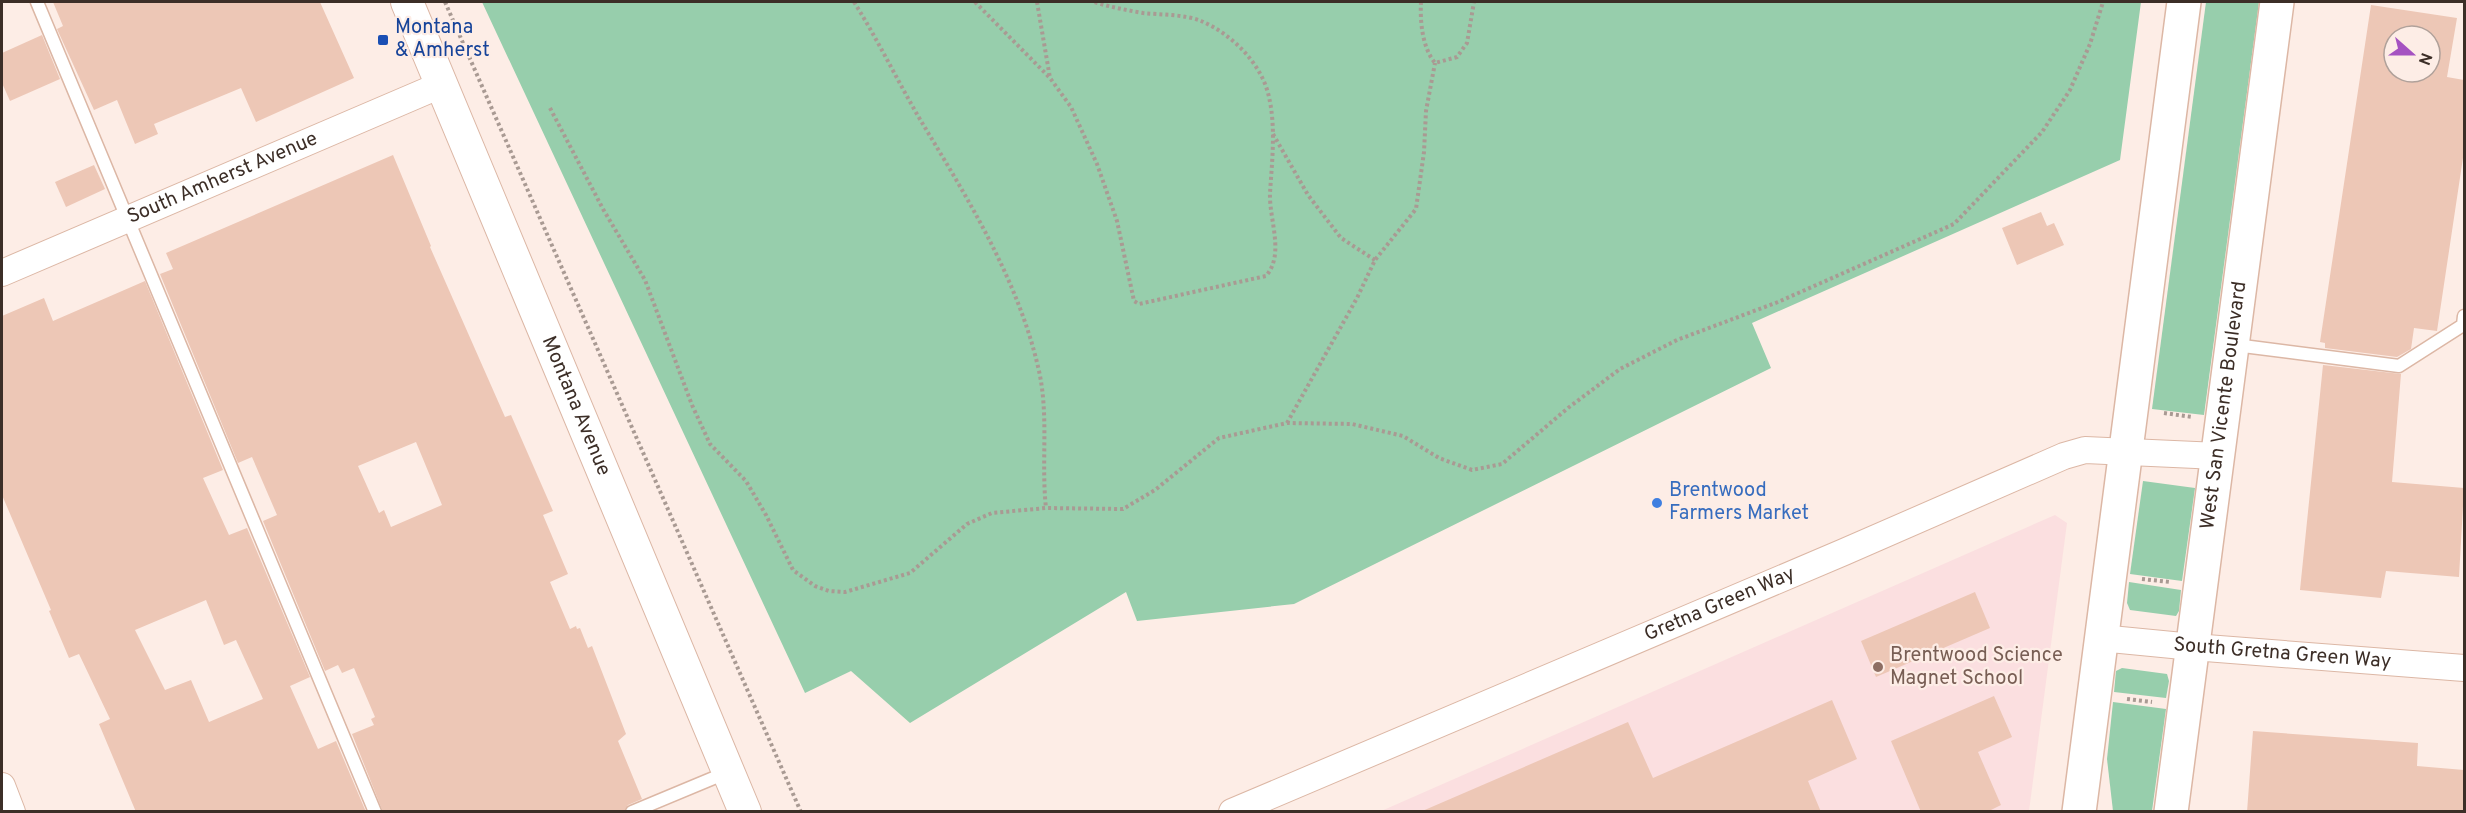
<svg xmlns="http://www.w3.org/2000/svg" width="2466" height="813" viewBox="0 0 2466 813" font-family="Overpass,sans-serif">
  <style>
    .education { fill: #fbdfe0 }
    .green { fill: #97ceac }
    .building { fill: #edc7b6; fill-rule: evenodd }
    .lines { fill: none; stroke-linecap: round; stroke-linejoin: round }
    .service-casing { stroke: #dcb7a5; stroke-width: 15 }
    .minor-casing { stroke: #dcb7a5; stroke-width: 28 }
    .tertiary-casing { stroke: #dcb7a5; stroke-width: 34 }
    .secondary-casing { stroke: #dcb7a5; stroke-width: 36 }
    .path { stroke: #a99a93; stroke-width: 4; stroke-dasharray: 3 3; stroke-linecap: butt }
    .service { stroke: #fff; stroke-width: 12 }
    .minor { stroke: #fff; stroke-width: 26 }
    .tertiary { stroke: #fff; stroke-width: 32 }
    .secondary { stroke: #fff; stroke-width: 33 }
    .transit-dot { fill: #1a4fb4; stroke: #fdede6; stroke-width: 2 }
    .shop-dot { fill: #3f7fe0; stroke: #fdede6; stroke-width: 2 }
    .education-dot { fill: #8d6e63; stroke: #fdede6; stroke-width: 2 }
    .labels { text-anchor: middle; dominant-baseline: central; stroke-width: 4.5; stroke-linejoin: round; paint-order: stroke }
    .transit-label { font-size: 20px; fill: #164399; stroke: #fdede6; text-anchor: start }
    .street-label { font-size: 20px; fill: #3c2e27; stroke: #fdede6 }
    .shop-label { font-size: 20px; fill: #366cbe; stroke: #fdede6; text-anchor: start }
    .education-label { font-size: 20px; fill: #785e54; stroke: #fdede6; text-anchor: start }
  </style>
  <rect width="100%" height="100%" fill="#fdede6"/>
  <path class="education" d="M 2055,515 L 2067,523 L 2029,811 L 1379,812 Z"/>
  <g class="green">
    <path d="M 482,2 L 2141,2 L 2120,160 L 1752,323 L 1771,368 L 1294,604 L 1137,621 L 1126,592 L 910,723 L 851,671 L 805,693 Z"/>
    <path d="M 2206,2 L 2259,2 L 2204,415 L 2152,409 Z"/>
    <path d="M 2143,481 L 2195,488 L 2182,581 L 2130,574 Z"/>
    <path d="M 2129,582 L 2181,590 L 2179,611 L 2176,616 L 2130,610 L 2127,603 Z"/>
    <path d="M 2122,668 L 2167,674 L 2169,681 L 2166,698 L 2114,692 L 2116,671 Z"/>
    <path d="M 2113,702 L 2166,709 L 2152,811 L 2113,811 L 2107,759 Z"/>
  </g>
  <g class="building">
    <path d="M 53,2 L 320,2 L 354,78 L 256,122 L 241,88 L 154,124 L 158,134 L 135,144 L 117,100 L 94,110 L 57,29 L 63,26 Z"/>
    <path d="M 2371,5 L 2457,18 L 2447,77 L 2464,80 L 2464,151 L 2437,331 L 2414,328 L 2411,349 L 2397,357 L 2325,348 L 2325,343 L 2320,342 ZM 2394,36 L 2430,36 L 2430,72 L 2394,72 Z"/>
    <path d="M 42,35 L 60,79 L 10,101 L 2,83 L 2,53 Z"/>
    <path d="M 393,155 L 431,246 L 430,247 L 505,417 L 511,415 L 553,511 L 543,515 L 568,574 L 550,582 L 570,629 L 576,626 L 577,629 L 580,628 L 588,648 L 592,646 L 626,734 L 618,741 L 642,799 L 628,805 L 624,812 L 383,812 L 352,734 L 374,725 L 371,719 L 375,717 L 354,668 L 342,673 L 338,665 L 325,671 L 263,521 L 277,515 L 252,457 L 238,463 L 160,274 L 173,269 L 166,253 ZM 416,442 L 442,505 L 391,527 L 384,510 L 379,513 L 358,466 Z"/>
    <path d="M 94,165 L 105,189 L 66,207 L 55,182 Z"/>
    <path d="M 2041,212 L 2047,226 L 2054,223 L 2064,245 L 2017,265 L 2002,228 Z"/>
    <path d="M 145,281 L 223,470 L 203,478 L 229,535 L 247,528 L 310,677 L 290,686 L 318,749 L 336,741 L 366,812 L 136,812 L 99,724 L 110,719 L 79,654 L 69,658 L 49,611 L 51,610 L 2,495 L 2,316 L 44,298 L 53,321 ZM 206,600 L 224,645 L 236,640 L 263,699 L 209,722 L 191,680 L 165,690 L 135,630 Z"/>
    <path d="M 2323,365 L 2401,374 L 2392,482 L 2464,488 L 2459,577 L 2386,571 L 2381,598 L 2300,590 Z"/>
    <path d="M 1975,592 L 1990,628 L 1876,677 L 1861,641 Z"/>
    <path d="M 1994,696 L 2012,737 L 1978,752 L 2001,805 L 1987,812 L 1921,812 L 1891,741 Z"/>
    <path d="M 1832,700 L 1857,759 L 1808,781 L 1821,812 L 1420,812 L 1628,722 L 1653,778 Z"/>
    <path d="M 2253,731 L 2418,743 L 2417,766 L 2464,770 L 2464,812 L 2247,812 Z"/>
  </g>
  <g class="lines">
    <g class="service-casing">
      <g id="service">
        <path d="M 37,2 L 375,812"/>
        <path d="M 2235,345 L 2399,366 L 2463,325 L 2464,316"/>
        <path d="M 632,812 L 728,772"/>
      </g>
    </g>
    <g class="minor-casing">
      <g id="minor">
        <path id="s1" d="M 2,273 L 443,84"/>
        <path id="s2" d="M 2100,638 L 2193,647 L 2464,668"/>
        <path d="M 2,786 L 12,812"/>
        <path id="s3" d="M 1232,812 L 1844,552 L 2064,456 L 2085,450 L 2218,456"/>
      </g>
    </g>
    <g class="tertiary-casing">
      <g id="tertiary">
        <path id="s4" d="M 407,2 L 745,812"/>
      </g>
    </g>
    <g class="secondary-casing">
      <g id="secondary">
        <path d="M 2079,812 L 2184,2"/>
        <path id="s5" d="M 2171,812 L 2277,2"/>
      </g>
    </g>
    <g class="path">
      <path d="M 445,2 L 801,812"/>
      <path d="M 854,2 C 878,40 898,82 921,121 C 968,199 1019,281 1039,371 C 1049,416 1041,463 1046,508"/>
      <path d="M 975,2 L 1050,78 L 1071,107 L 1097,164 L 1117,221 L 1134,301 L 1139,304 L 1266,276 C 1285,254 1269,220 1270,193 C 1272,161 1276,128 1269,97 C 1262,64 1232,34 1201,21 C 1184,14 1161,15 1143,13 C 1126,10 1110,7 1094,2"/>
      <path d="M 1037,2 L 1050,78"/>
      <path d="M 1421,2 C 1420,21 1422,47 1435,63 L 1457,57 L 1467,43 L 1474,2"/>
      <path d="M 550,108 L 603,209 L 645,280 L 692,405 L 710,444 L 746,481 L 766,515 L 793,570 L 815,586 L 829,591 L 845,592 L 910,573 L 967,524 L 992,513 L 1046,508 L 1123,509 L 1155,490 L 1219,438 L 1287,423 L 1352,424 L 1403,436 L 1439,458 L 1472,470 L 1502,464 L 1568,408 L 1620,369 L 1677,340 L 1778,302 L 1954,224 L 2042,132 L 2070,90 L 2090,44 L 2103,2"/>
      <path d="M 1273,134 L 1308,195 L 1341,238 L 1375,260"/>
      <path d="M 2164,413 L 2192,417"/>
      <path d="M 1287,423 L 1357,298 L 1375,260 L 1416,209 L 1424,152 L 1426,111 L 1435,63"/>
      <path d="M 2142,579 L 2170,582"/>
      <path d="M 2127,699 L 2152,702"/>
    </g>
    <use href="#service" class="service"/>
    <use href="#minor" class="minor"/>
    <use href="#tertiary" class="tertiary"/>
    <use href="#secondary" class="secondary"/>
  </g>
  <rect class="transit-dot" x="377" y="34" width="12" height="12" rx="3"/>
  <circle class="shop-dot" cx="1657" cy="503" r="6"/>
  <circle class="education-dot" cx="1878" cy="667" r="6"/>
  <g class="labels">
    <g class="transit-label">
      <text x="395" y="28">Montana<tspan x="395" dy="23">&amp; Amherst</tspan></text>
    </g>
    <g class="street-label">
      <text stroke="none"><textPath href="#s1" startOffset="240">South Amherst Avenue</textPath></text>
      <text stroke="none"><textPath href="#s4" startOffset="438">Montana Avenue</textPath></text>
      <text stroke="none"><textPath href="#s5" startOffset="410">West San Vicente Boulevard</textPath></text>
      <text stroke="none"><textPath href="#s3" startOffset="530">Gretna Green Way</textPath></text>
      <text stroke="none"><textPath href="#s2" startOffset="183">South Gretna Green Way</textPath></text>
    </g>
    <g class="shop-label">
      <text x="1669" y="491">Brentwood<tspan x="1669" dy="23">Farmers Market</tspan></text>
    </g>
    <g class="education-label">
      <text x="1890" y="656">Brentwood Science<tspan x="1890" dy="23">Magnet School</tspan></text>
    </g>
  </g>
  <rect width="2466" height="813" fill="none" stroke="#3c2e27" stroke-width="6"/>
  <g transform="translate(2412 54) rotate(111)"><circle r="28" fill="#fdede6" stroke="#b0a19a" stroke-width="1.5"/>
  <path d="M0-4.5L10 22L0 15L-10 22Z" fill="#a552c1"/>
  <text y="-9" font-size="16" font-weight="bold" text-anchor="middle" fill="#3c2e27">N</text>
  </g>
</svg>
